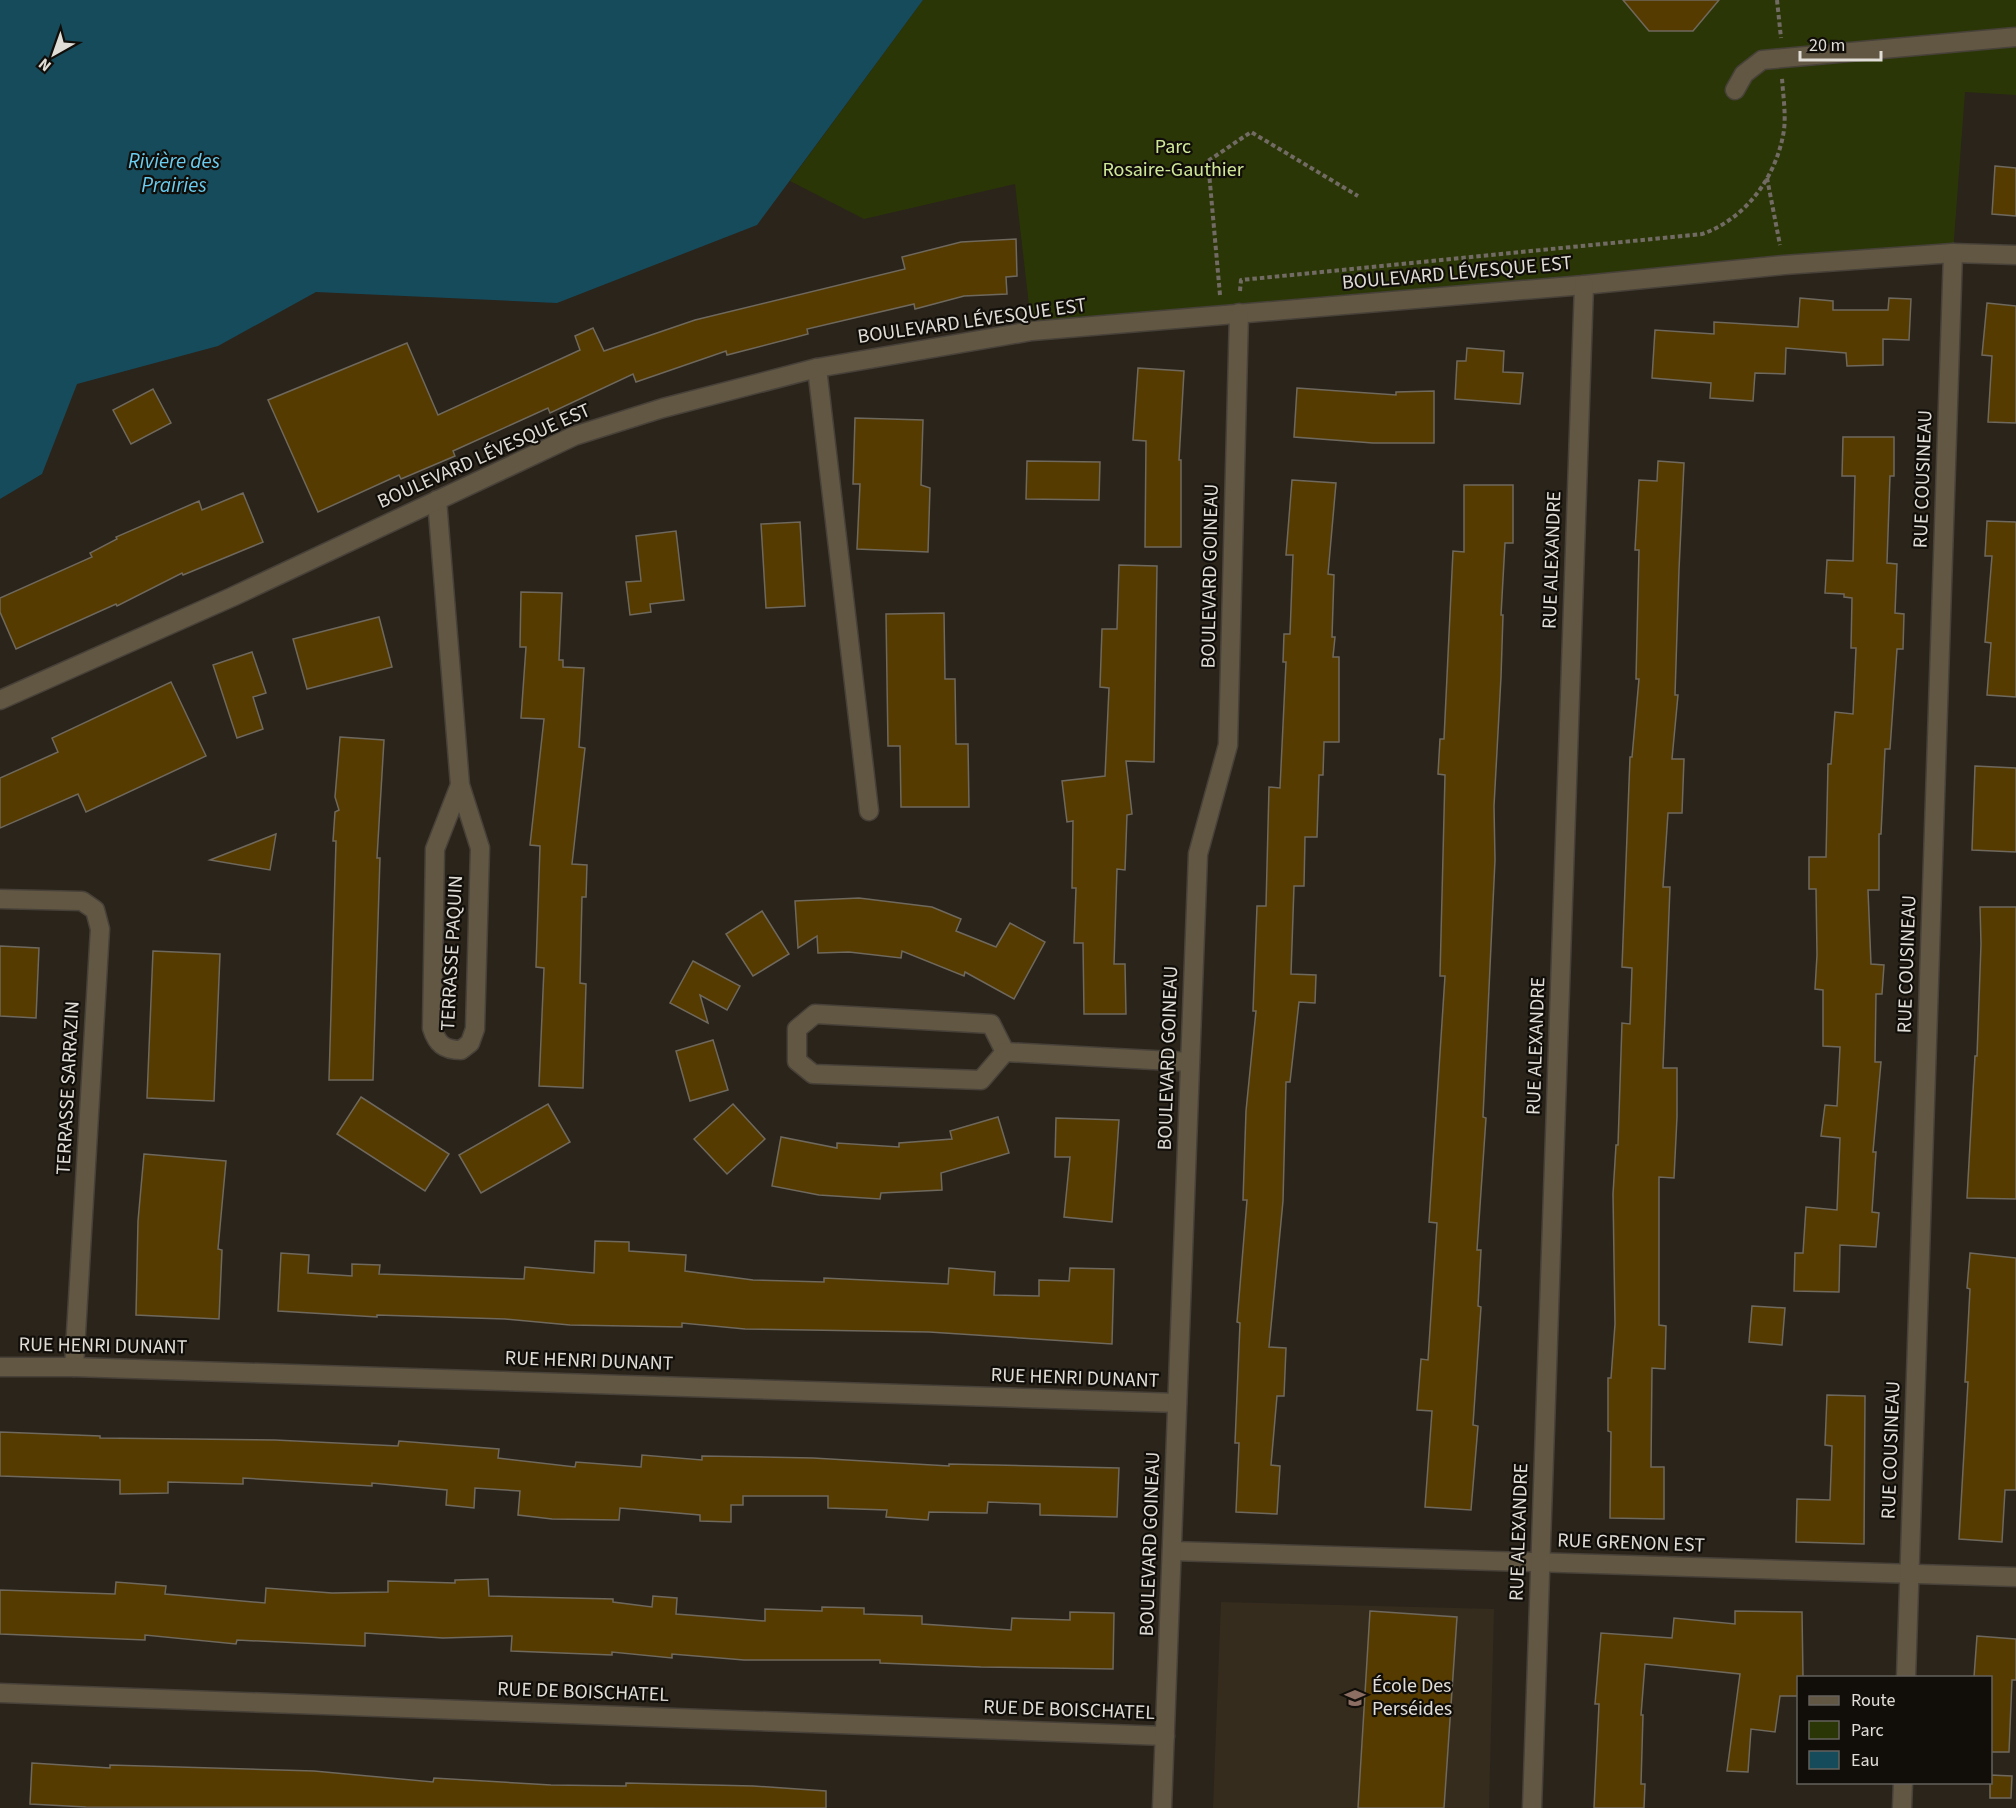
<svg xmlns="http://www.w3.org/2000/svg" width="2016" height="1808" viewBox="0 0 2016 1808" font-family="'Source Sans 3',sans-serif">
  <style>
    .built { fill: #352c1d }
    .green { fill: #2b3607 }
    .water { fill: #164b5c }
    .building { fill: #553b00; stroke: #6f685d; stroke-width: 1.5 }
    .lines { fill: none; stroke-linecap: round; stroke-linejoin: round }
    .minor-casing { stroke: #474139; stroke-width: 21 }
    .path { stroke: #716b64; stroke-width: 4; stroke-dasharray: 4.5 3; stroke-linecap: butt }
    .minor { stroke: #625743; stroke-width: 18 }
    .labels { text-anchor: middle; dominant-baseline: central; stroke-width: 4.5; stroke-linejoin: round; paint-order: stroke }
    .park-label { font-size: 20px; fill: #d0e998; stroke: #110e0a }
    .street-label { font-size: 20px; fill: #e0dcd6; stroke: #110e0a }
    .poi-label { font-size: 20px; fill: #e0dcd6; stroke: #110e0a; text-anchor: start }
    .water-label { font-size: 21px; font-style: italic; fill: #68cdf1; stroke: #110e0a }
  </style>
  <rect width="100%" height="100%" fill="#2a241b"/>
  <path class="built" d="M 1221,1602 L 1494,1609 L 1489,1808 L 1213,1808 Z"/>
  <path class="green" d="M 923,0 L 2016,0 L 2016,95 L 1965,92 L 1953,253 L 1032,331 L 1015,184 L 864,219 L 790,181 Z"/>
  <path class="water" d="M 0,0 L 923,0 L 757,225 L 557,303 L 316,292 L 218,346 L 77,384 L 42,474 L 0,499 Z"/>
  <g class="building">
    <path d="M 1623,0 L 1719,0 L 1693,31 L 1649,31 Z"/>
    <path d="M 1995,166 L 2016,168 L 2016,216 L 1992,214 Z"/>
    <path d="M 1016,239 L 1017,276 L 1006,277 L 1007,294 L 964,296 L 915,309 L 914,304 L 807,329 L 808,334 L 727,355 L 726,351 L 636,382 L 633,374 L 550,413 L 548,408 L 453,451 L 455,456 L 401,479 L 399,475 L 318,512 L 268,400 L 407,343 L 438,415 L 580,350 L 575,336 L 593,328 L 604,351 L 695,320 L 905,269 L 902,257 L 961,242 Z"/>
    <path d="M 1800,298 L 1833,301 L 1833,310 L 1888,310 L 1889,298 L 1911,299 L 1909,340 L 1883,339 L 1883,365 L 1847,366 L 1846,353 L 1786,348 L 1785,374 L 1755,373 L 1753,401 L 1710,398 L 1711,383 L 1652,378 L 1655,330 L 1714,334 L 1714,322 L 1798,327 Z"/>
    <path d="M 1987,303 L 2016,306 L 2016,423 L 1988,422 L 1992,356 L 1982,355 Z"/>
    <path d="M 1467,348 L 1504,351 L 1503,372 L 1523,373 L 1520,404 L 1455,399 L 1457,361 L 1466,361 Z"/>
    <path d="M 1138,368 L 1184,371 L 1179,460 L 1181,460 L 1181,547 L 1145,547 L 1146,441 L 1133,440 Z"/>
    <path d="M 1297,388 L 1396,395 L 1396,392 L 1434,391 L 1434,443 L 1373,443 L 1294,437 Z"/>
    <path d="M 153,389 L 171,423 L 131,444 L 113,410 Z"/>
    <path d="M 855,418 L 923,420 L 921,485 L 930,488 L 928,552 L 857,549 L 860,484 L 853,484 Z"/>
    <path d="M 1843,437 L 1894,437 L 1894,476 L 1890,476 L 1887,563 L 1897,564 L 1895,613 L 1904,614 L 1903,649 L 1897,649 L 1890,749 L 1885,749 L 1881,834 L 1879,834 L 1879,890 L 1868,890 L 1871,964 L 1884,965 L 1882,994 L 1876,994 L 1875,1062 L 1881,1062 L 1873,1152 L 1876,1152 L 1872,1212 L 1879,1213 L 1876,1247 L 1840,1245 L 1839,1292 L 1794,1291 L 1795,1253 L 1803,1253 L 1806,1207 L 1837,1210 L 1840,1138 L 1821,1136 L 1825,1105 L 1837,1106 L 1840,1047 L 1823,1046 L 1823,990 L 1815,989 L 1817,955 L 1816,889 L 1809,889 L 1809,857 L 1826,857 L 1828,764 L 1831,764 L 1835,712 L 1853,714 L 1856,648 L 1851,648 L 1852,598 L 1844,597 L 1844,594 L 1825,593 L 1827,560 L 1853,561 L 1855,476 L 1842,476 Z"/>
    <path d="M 1027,461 L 1100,462 L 1099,500 L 1026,499 Z"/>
    <path d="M 1658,461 L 1684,463 L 1679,570 L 1675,695 L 1678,695 L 1672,759 L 1684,759 L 1682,813 L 1668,813 L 1663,887 L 1670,887 L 1663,1068 L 1677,1068 L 1677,1117 L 1674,1178 L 1659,1177 L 1659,1325 L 1666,1326 L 1665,1369 L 1652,1368 L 1651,1467 L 1664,1467 L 1664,1519 L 1610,1518 L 1611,1432 L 1608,1431 L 1608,1378 L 1611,1378 L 1615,1324 L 1613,1194 L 1616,1145 L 1618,1145 L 1622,1023 L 1630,1024 L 1632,968 L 1622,967 L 1630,757 L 1632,757 L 1639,679 L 1636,679 L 1639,550 L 1635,550 L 1639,480 L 1657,481 Z"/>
    <path d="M 1292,480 L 1336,483 L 1328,574 L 1334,575 L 1332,637 L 1335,637 L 1333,657 L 1339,657 L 1339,742 L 1324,742 L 1323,775 L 1319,775 L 1317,837 L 1305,837 L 1304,886 L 1294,886 L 1291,974 L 1316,975 L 1315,1003 L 1299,1002 L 1290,1082 L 1286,1082 L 1283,1201 L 1269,1347 L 1286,1348 L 1284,1396 L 1277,1396 L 1271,1465 L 1280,1466 L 1277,1514 L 1236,1512 L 1239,1443 L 1235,1443 L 1240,1323 L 1237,1322 L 1247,1200 L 1243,1200 L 1246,1111 L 1256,1011 L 1253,1011 L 1257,906 L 1266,906 L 1269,787 L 1280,788 L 1286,662 L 1283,662 L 1284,634 L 1290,634 L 1293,555 L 1286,555 Z"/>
    <path d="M 1464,485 L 1513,485 L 1513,543 L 1505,543 L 1501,615 L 1503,615 L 1501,677 L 1494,806 L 1495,860 L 1483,1117 L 1486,1118 L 1477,1250 L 1481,1250 L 1478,1306 L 1481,1307 L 1473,1425 L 1478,1426 L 1471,1510 L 1425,1507 L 1432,1411 L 1417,1410 L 1421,1359 L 1428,1360 L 1437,1223 L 1429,1222 L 1445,976 L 1440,976 L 1445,775 L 1438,774 L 1440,739 L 1444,739 L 1453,551 L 1464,552 Z"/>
    <path d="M 243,493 L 263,542 L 183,575 L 182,573 L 117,606 L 116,604 L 16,649 L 0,612 L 0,598 L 92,557 L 90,553 L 117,539 L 116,537 L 199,501 L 202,510 Z"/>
    <path d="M 1987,521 L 2016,522 L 2016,697 L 1987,695 L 1991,643 L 1985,642 L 1992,556 L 1985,556 Z"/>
    <path d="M 800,522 L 805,606 L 766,608 L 761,524 Z"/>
    <path d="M 676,531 L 684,600 L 650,604 L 651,612 L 630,615 L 626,582 L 641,581 L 636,536 Z"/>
    <path d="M 1119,565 L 1157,566 L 1154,762 L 1126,761 L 1132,814 L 1127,815 L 1125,870 L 1117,869 L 1114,964 L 1125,964 L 1126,1014 L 1084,1014 L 1083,943 L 1074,943 L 1076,888 L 1072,888 L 1073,821 L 1067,822 L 1062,781 L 1105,776 L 1109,688 L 1100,687 L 1102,629 L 1117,629 Z"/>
    <path d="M 521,592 L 562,593 L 559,660 L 563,660 L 563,667 L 584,668 L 579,747 L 585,748 L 572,864 L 587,865 L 586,897 L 582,897 L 580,983 L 586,984 L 583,1088 L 539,1086 L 544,968 L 536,967 L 540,846 L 530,845 L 544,719 L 521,718 L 526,647 L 520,647 Z"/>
    <path d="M 944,613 L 945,679 L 955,679 L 956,744 L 968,744 L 969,807 L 901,807 L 900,746 L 888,746 L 886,614 Z"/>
    <path d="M 379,617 L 392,667 L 307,689 L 293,639 Z"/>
    <path d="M 252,652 L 266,693 L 253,697 L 263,729 L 237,738 L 213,665 Z"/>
    <path d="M 171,682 L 206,756 L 86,812 L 78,794 L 0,828 L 0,778 L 58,752 L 52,738 Z"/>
    <path d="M 340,737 L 384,740 L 377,858 L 380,858 L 373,1080 L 329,1080 L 336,841 L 333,841 L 335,812 L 339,810 L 335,797 Z"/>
    <path d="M 1975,766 L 2016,768 L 2016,852 L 1972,850 Z"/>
    <path d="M 276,834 L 270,870 L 210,860 Z"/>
    <path d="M 859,898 L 932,907 L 961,919 L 956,931 L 996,947 L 1010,923 L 1045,942 L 1014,999 L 965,972 L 964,976 L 902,951 L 901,958 L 849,952 L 818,953 L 817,936 L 798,948 L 795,901 Z"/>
    <path d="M 1980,907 L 2016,907 L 2016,1199 L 1967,1198 L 1975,1056 L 1977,1056 L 1981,944 Z"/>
    <path d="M 762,911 L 789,954 L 753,976 L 726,934 Z"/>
    <path d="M 0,946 L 39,948 L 36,1018 L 0,1016 Z"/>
    <path d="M 153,951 L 220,954 L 214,1101 L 147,1098 Z"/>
    <path d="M 693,961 L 740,986 L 727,1010 L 700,995 L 708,1023 L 670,1003 Z"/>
    <path d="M 713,1040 L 728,1090 L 690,1101 L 676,1051 Z"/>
    <path d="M 361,1097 L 449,1154 L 425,1191 L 337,1134 Z"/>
    <path d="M 548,1104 L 570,1142 L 481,1193 L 459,1155 Z"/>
    <path d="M 733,1104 L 765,1139 L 727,1174 L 694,1139 Z"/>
    <path d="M 998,1117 L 1009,1153 L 941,1173 L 942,1190 L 881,1193 L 880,1199 L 819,1195 L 772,1186 L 781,1137 L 837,1148 L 837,1143 L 899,1147 L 899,1143 L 952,1139 L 950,1131 Z"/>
    <path d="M 1056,1118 L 1119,1120 L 1112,1222 L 1064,1217 L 1070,1157 L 1055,1157 Z"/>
    <path d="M 144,1154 L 226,1161 L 218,1249 L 222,1250 L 219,1319 L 136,1315 L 138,1221 Z"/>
    <path d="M 595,1241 L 629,1242 L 629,1251 L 686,1255 L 685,1271 L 753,1280 L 824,1282 L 824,1278 L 948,1284 L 949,1268 L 995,1272 L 994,1295 L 1039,1296 L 1039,1280 L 1069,1281 L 1070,1268 L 1114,1269 L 1112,1344 L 929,1332 L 745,1329 L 682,1323 L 682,1327 L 570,1325 L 505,1319 L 377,1315 L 377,1317 L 278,1311 L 281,1253 L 309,1255 L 308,1273 L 352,1276 L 352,1264 L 380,1265 L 379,1274 L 524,1279 L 525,1267 L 594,1273 Z"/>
    <path d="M 1970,1253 L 2016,1258 L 2016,1490 L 2005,1490 L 2002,1542 L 1959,1539 L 1968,1382 L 1965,1382 L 1970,1289 L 1967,1288 Z"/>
    <path d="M 1752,1306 L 1785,1308 L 1782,1345 L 1749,1342 Z"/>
    <path d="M 1827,1395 L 1865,1396 L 1864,1544 L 1796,1542 L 1797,1499 L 1830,1500 L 1832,1446 L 1825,1445 Z"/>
    <path d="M 0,1432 L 100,1436 L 100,1438 L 275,1440 L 398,1446 L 399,1441 L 499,1449 L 498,1458 L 575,1467 L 576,1462 L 641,1467 L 642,1455 L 702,1460 L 702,1456 L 813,1458 L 949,1466 L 949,1464 L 1119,1468 L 1117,1517 L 1040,1515 L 1040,1504 L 988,1502 L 987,1513 L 929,1512 L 928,1520 L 886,1517 L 887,1510 L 828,1508 L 828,1496 L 743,1496 L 743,1505 L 731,1505 L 731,1522 L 700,1521 L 700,1515 L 620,1508 L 619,1520 L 552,1519 L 518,1515 L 520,1491 L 475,1488 L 474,1508 L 446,1505 L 447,1490 L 372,1483 L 372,1486 L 243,1478 L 243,1484 L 168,1482 L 168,1493 L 120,1494 L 120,1480 L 0,1476 Z"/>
    <path d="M 488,1579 L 489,1596 L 613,1599 L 613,1602 L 652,1607 L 653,1596 L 677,1598 L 676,1614 L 765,1621 L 765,1609 L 822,1611 L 822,1607 L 864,1608 L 864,1614 L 922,1616 L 922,1624 L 1011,1630 L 1012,1618 L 1070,1620 L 1070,1612 L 1114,1613 L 1113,1669 L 981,1667 L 880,1663 L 880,1660 L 744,1660 L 672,1654 L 672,1658 L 612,1652 L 612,1655 L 511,1651 L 512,1636 L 443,1638 L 365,1633 L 365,1646 L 237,1640 L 236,1644 L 145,1635 L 145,1640 L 0,1634 L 0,1590 L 115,1594 L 116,1582 L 166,1586 L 165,1594 L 265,1603 L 266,1588 L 332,1593 L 388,1592 L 388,1581 L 455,1583 L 455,1580 Z"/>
    <path d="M 1370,1611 L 1457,1617 L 1444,1808 L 1358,1808 Z"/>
    <path d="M 1735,1611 L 1802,1612 L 1803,1677 L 1798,1677 L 1798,1696 L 1780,1696 L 1775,1732 L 1751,1729 L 1748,1772 L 1727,1771 L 1740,1674 L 1645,1664 L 1641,1715 L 1643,1715 L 1641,1784 L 1645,1784 L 1644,1808 L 1594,1808 L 1599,1704 L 1595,1704 L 1601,1633 L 1672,1638 L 1674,1618 L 1735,1624 Z"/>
    <path d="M 1977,1636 L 2016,1639 L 2016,1680 L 2012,1680 L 2009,1752 L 1990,1752 L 1990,1677 L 1974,1677 Z"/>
    <path d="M 32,1763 L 110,1768 L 110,1765 L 314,1771 L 433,1782 L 434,1778 L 551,1785 L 626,1786 L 626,1783 L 753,1786 L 826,1791 L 826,1808 L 86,1807 L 30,1804 Z"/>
    <path d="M 1990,1775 L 2012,1776 L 2011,1798 L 1990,1798 Z"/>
  </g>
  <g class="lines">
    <g class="minor-casing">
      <g id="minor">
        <path d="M 1735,90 L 1744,74 L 1762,60 L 2016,37"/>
        <path d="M 817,368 L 869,811"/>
        <path d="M 437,500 L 460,785 L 480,848 L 475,1029 L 470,1043 L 461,1050 C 444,1050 437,1044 432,1028 L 435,849 L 460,785"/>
        <path d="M 0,700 L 232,597 L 574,436 L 663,408 L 817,368 L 1032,331 L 1584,285 L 1784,265 L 1953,253 L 2016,255"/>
        <path d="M 0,899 L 82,901 L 95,910 L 100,929 L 74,1367"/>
        <path d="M 815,1014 L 991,1024 L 1005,1052 L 981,1080 L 813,1074 L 797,1061 L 797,1029 Z"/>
        <path d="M 1005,1052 L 1190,1062"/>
        <path d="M 0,1367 L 74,1367 L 1177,1403"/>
        <path d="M 1172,1551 L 2016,1577"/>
        <path d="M 1906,1678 L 1953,253"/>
        <path d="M 0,1693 L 1165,1736"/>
        <path d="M 1162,1808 L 1198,854 L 1228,745 L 1239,313"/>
        <path d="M 1532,1808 L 1584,285"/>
        <path d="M 1902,1808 L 1903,1782"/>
      </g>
    </g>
    <g class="path">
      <path d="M 1777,0 L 1781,38"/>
      <path d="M 1767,178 L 1780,245"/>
      <path d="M 1240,291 L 1241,280 L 1702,234 C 1746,219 1777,176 1784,130 C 1786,113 1783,95 1782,78"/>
      <path d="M 1220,295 L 1208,161 L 1251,132 L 1358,196"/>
    </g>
    <use href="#minor" class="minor"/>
  </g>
  <defs>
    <g id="school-bare" transform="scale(1.62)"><path d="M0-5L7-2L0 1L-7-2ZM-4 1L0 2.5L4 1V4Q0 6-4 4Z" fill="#8d6e63" stroke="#110e0a" stroke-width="2.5" paint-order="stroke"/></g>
  </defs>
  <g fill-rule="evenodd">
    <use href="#school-bare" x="1355" y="1698"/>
  </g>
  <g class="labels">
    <g class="park-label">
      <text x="1173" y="147">Parc<tspan x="1173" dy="23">Rosaire-Gauthier</tspan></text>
    </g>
    <g class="street-label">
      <text transform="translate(1457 273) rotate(-5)">BOULEVARD LÉVESQUE EST</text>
      <text transform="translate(972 321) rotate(-8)">BOULEVARD LÉVESQUE EST</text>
      <text transform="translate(484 456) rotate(-24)">BOULEVARD LÉVESQUE EST</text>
      <text transform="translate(1923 479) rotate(-88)">RUE COUSINEAU</text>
      <text transform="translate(1552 560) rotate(-88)">RUE ALEXANDRE</text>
      <text transform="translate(1210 576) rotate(-89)">BOULEVARD GOINEAU</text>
      <text transform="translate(452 953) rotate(-87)">TERRASSE PAQUIN</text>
      <text transform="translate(1907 964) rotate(-88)">RUE COUSINEAU</text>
      <text transform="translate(1536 1046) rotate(-88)">RUE ALEXANDRE</text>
      <text transform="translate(1168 1058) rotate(-88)">BOULEVARD GOINEAU</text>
      <text transform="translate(68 1088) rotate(-87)">TERRASSE SARRAZIN</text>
      <text transform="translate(103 1346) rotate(1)">RUE HENRI DUNANT</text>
      <text transform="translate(589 1361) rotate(2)">RUE HENRI DUNANT</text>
      <text transform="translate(1075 1378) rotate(2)">RUE HENRI DUNANT</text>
      <text transform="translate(1891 1450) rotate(-88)">RUE COUSINEAU</text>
      <text transform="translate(1519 1532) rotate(-88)">RUE ALEXANDRE</text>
      <text transform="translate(1631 1543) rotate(2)">RUE GRENON EST</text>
      <text transform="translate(1150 1544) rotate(-88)">BOULEVARD GOINEAU</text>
      <text transform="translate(583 1692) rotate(2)">RUE DE BOISCHATEL</text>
      <text transform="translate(1069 1710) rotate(2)">RUE DE BOISCHATEL</text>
    </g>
    <g class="poi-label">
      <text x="1372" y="1686">École Des<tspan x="1372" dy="23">Perséides</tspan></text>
    </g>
    <g class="water-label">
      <text x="174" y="161">Rivière des<tspan x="174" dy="24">Prairies</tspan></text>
    </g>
  </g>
  <rect x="1797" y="1676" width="195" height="108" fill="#110e0a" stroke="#64605c" stroke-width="1.5"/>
  <rect x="1809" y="1696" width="30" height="9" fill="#625743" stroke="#64605c" stroke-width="1.5"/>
  <text x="1851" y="1706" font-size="18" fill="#e0dcd6">Route</text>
  <rect x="1809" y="1721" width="30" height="18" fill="#2b3607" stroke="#64605c" stroke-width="1.5"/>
  <text x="1851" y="1736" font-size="18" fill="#e0dcd6">Parc</text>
  <rect x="1809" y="1751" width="30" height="18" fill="#164b5c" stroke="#64605c" stroke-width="1.5"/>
  <text x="1851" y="1766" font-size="18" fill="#e0dcd6">Eau</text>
  <g transform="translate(54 54) rotate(220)" stroke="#110e0a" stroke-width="4.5" paint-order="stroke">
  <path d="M0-4.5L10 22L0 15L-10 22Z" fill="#e0dcd6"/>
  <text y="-9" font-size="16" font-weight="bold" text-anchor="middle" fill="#e0dcd6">N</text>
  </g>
  <path d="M1800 51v9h81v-9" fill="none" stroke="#e0dcd6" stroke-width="3"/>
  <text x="1809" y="51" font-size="18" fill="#e0dcd6" stroke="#110e0a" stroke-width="4.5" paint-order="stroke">20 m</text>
</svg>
